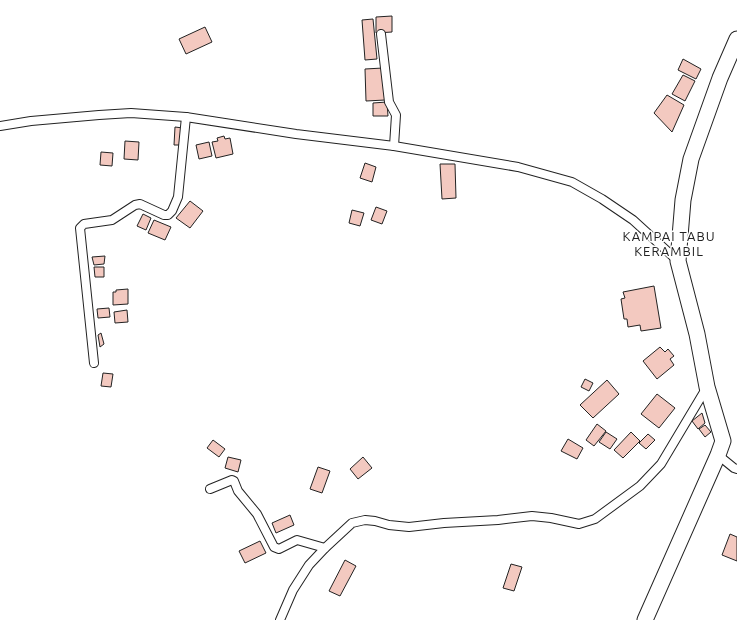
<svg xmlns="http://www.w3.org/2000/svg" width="737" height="620" viewBox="0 0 737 620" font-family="Ubuntu,sans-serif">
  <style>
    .building { fill: #f3c9c0; stroke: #222 }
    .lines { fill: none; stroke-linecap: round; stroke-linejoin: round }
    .street-casing { stroke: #222; stroke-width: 10 }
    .highway-casing { stroke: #222; stroke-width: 17 }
    .street { stroke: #fff; stroke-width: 8 }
    .highway { stroke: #fff; stroke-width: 15 }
    .labels { text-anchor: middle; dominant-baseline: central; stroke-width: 3; stroke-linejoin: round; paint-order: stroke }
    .quarter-label { font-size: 13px; letter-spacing: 1px; fill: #222; stroke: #fff }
  </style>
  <rect width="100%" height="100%" fill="#fff"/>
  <g class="building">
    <path d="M 392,16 L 392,32 L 376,33 L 376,17 Z"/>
    <path d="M 373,19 L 377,59 L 365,60 L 362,20 Z"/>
    <path d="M 205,27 L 212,42 L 186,54 L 179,39 Z"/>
    <path d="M 683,59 L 701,69 L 696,79 L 678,70 Z"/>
    <path d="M 383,68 L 385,100 L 366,101 L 365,69 Z"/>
    <path d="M 683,75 L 695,81 L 685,101 L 672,94 Z"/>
    <path d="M 667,95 L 684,105 L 672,132 L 654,113 Z"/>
    <path d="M 387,102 L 388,116 L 373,116 L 373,103 Z"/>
    <path d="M 175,127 L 183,128 L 181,145 L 174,145 Z"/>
    <path d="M 224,136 L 225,139 L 230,138 L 233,154 L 216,158 L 212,142 L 218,141 L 217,138 Z"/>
    <path d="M 125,141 L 139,142 L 138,160 L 124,159 Z"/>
    <path d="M 209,142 L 212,156 L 199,159 L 196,145 Z"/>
    <path d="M 101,152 L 113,153 L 112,166 L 100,165 Z"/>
    <path d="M 365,163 L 376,167 L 372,182 L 360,178 Z"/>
    <path d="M 440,164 L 455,164 L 456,198 L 442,199 Z"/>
    <path d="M 190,201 L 203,211 L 190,228 L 176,218 Z"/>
    <path d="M 376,207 L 387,211 L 382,224 L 371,220 Z"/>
    <path d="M 352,210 L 364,213 L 360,226 L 349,223 Z"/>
    <path d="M 143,214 L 151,218 L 146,230 L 137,226 Z"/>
    <path d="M 154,220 L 171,227 L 165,240 L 148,233 Z"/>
    <path d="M 105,256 L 104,264 L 94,265 L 92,257 Z"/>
    <path d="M 94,267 L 104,267 L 104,277 L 95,277 Z"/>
    <path d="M 654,286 L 661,328 L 641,331 L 640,325 L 628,327 L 627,319 L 624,319 L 621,299 L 625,298 L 623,292 Z"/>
    <path d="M 128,289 L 128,304 L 113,305 L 113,292 L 116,292 L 116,290 Z"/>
    <path d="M 109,308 L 110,317 L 98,318 L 97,309 Z"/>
    <path d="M 127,310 L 128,322 L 115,323 L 114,312 Z"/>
    <path d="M 101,333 L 104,344 L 100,347 L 98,335 Z"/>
    <path d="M 660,347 L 665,352 L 668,349 L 674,356 L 670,359 L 674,365 L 657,379 L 643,361 Z"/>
    <path d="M 103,373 L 113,374 L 111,387 L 101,386 Z"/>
    <path d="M 585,379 L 593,383 L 589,391 L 581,387 Z"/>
    <path d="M 607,380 L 619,394 L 593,418 L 580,405 Z"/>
    <path d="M 657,394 L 675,408 L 659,428 L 641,414 Z"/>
    <path d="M 702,413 L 705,423 L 698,429 L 692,421 Z"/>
    <path d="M 597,424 L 606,431 L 594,446 L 586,440 Z"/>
    <path d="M 705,425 L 711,432 L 705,437 L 699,429 Z"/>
    <path d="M 606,432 L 617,439 L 610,449 L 599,442 Z"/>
    <path d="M 631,432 L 640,441 L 623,458 L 614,450 Z"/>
    <path d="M 648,434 L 655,440 L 646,449 L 639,443 Z"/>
    <path d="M 568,439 L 583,448 L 577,459 L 561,451 Z"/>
    <path d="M 213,440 L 225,449 L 219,457 L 207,448 Z"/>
    <path d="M 228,457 L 241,460 L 238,472 L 225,468 Z"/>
    <path d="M 363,457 L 372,468 L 358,479 L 350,469 Z"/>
    <path d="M 318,467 L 330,471 L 322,493 L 310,489 Z"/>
    <path d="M 290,515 L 294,525 L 276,533 L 272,523 Z"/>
    <path d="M 730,534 L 737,537 L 737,561 L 722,555 Z"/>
    <path d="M 260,541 L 266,553 L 245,563 L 239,551 Z"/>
    <path d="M 345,560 L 356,566 L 340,596 L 329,591 Z"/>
    <path d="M 511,564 L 522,567 L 514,591 L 503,588 Z"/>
  </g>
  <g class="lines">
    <g class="street-casing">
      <g id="street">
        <path d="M 381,34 L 389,102 L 396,115 L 394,146"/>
        <path d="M 0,126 L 31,121 L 99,115 L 131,113 L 186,117 L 296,134 L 394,146 L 518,167 L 572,182 L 602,199 L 633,220 L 678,261"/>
        <path d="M 94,363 L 80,228 L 84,224 L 112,220 L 135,205 L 140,204 L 164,215 L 168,215 L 172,211 L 178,197 L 186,117"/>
        <path d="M 718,455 L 734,468 L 737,469"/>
        <path d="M 210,489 L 232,480 L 234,481 L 238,491 L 257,514 L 274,547 L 279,549 L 297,540 L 325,548"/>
        <path d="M 280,620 L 293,590 L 309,565 L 325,548 L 352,523 L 365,520 L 375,521 L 389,525 L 409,527 L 444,523 L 498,520 L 532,516 L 551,518 L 579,524 L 595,519 L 640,486 L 661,464 L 707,387"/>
      </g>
    </g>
    <g class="highway-casing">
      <path id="highway" d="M 645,620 L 718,455 L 723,441 L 707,387 L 697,334 L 678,261 L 683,200 L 691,159 L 720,78 L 737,39"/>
    </g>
    <use href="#street" class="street"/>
    <use href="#highway" class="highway"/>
  </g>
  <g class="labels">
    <g class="quarter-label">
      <text x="669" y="236">KAMPAI TABU<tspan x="669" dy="15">KERAMBIL</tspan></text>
    </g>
  </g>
</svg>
